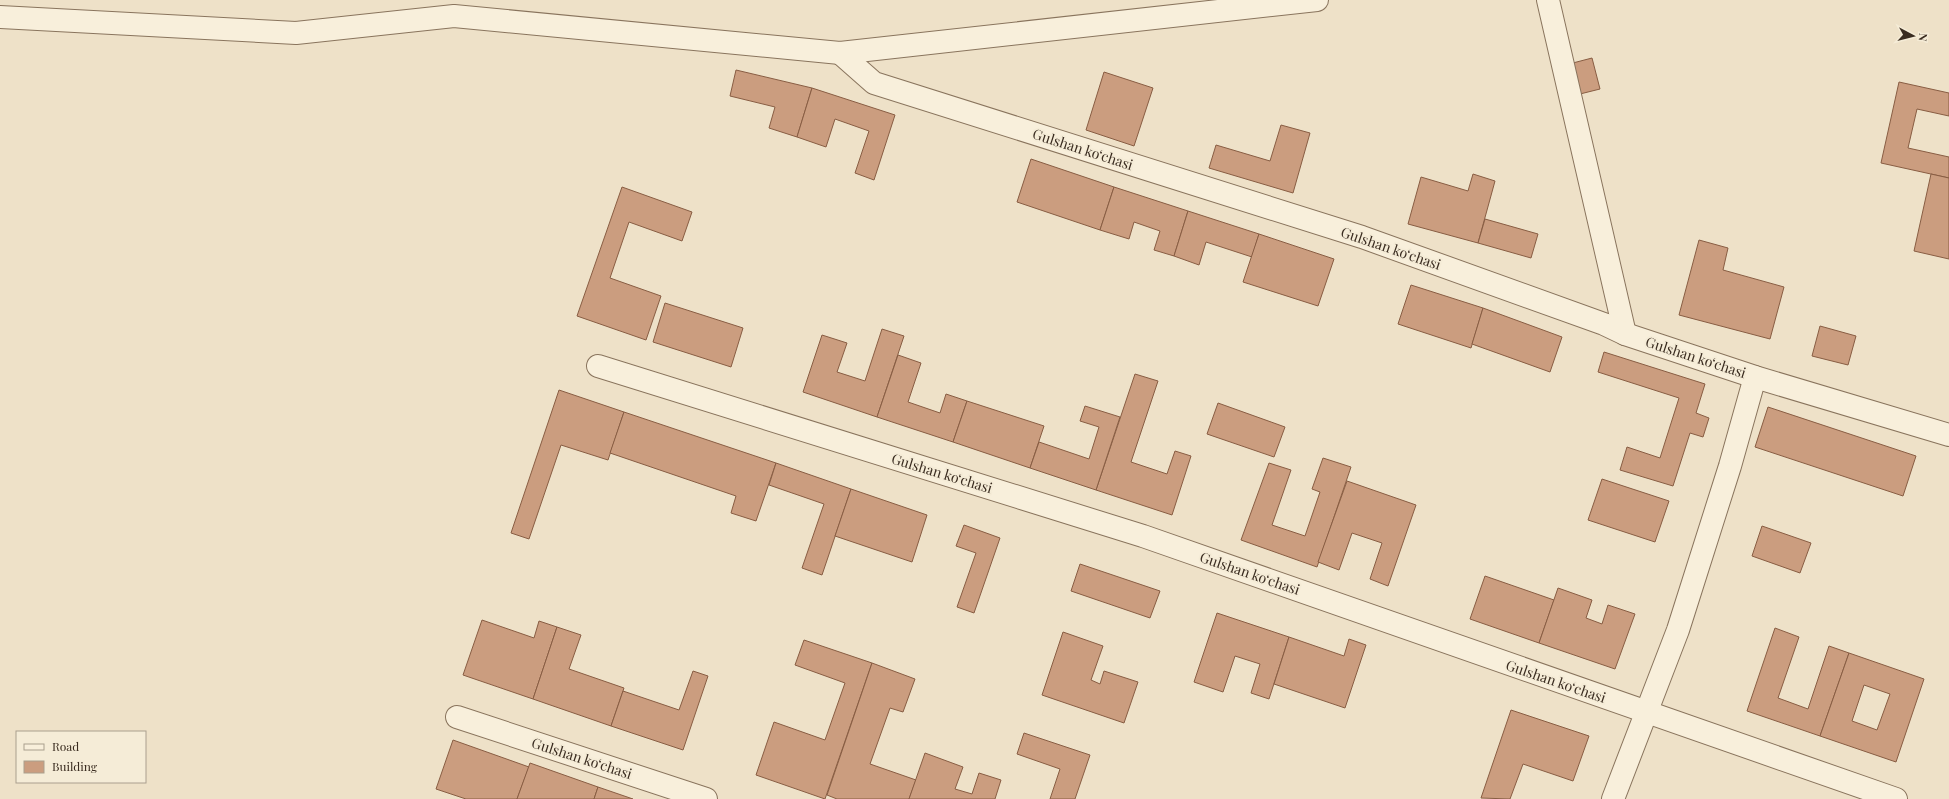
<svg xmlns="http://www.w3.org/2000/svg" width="1949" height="799" viewBox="0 0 1949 799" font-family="'Playfair Display',serif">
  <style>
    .building { fill: #cb9d7f; stroke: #885d43; fill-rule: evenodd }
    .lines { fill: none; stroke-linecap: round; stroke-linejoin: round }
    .minor-casing { stroke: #89745d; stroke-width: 24 }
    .minor { stroke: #f8efdb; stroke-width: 22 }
    .labels { text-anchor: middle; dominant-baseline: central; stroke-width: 4; stroke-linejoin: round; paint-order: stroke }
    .street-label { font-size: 14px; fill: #3a2c20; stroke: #f5ecd7 }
  </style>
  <rect width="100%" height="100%" fill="#eee1c8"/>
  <g class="building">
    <path d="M 1592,58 L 1600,89 L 1576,95 L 1569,64 Z"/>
    <path d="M 736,70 L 812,88 L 797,137 L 769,128 L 775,107 L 730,96 Z"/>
    <path d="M 1104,72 L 1153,88 L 1134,146 L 1086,130 Z"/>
    <path d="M 1899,82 L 1949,93 L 1949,116 L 1917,109 L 1908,148 L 1949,157 L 1949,178 L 1881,163 Z"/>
    <path d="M 812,88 L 895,115 L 874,180 L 855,173 L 869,131 L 835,119 L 826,147 L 797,137 Z"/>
    <path d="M 1281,125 L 1310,133 L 1293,193 L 1209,168 L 1216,145 L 1270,161 Z"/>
    <path d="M 1031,159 L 1114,187 L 1100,230 L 1017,202 Z"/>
    <path d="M 1473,174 L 1495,181 L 1478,243 L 1408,224 L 1421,177 L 1468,191 Z"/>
    <path d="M 1931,174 L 1949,178 L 1949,259 L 1914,251 Z"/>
    <path d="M 622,187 L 692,212 L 682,241 L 629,222 L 610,278 L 661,296 L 646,340 L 577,316 Z"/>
    <path d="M 1114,187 L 1188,211 L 1174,256 L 1154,250 L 1160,231 L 1134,222 L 1129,239 L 1100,230 Z"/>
    <path d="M 1188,211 L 1259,234 L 1252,257 L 1206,242 L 1199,265 L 1174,256 Z"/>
    <path d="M 1485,219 L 1538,234 L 1531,258 L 1478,243 Z"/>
    <path d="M 1259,234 L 1334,259 L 1318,306 L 1243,282 Z"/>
    <path d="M 1699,240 L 1728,248 L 1723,270 L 1784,287 L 1770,339 L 1679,315 Z"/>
    <path d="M 1411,285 L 1483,308 L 1471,348 L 1398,324 Z"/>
    <path d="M 665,303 L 743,328 L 731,367 L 653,342 Z"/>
    <path d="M 1483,308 L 1562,337 L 1550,372 L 1472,344 Z"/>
    <path d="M 1820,326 L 1856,336 L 1848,365 L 1812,356 Z"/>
    <path d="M 882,329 L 904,336 L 877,417 L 803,392 L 822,335 L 847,343 L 837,372 L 865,381 Z"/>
    <path d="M 1604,352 L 1705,384 L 1696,413 L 1709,418 L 1703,437 L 1690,433 L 1673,486 L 1620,470 L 1627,447 L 1660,458 L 1679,398 L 1598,372 Z"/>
    <path d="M 898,355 L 921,363 L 908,402 L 940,413 L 946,394 L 967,401 L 953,442 L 877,417 Z"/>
    <path d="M 1135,374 L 1158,381 L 1131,462 L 1167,474 L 1175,451 L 1191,456 L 1172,515 L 1096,490 Z"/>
    <path d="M 559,390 L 624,412 L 608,460 L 561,445 L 529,539 L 511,533 Z"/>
    <path d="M 967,401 L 1044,426 L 1030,468 L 953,442 Z"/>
    <path d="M 1218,403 L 1285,427 L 1274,457 L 1207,434 Z"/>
    <path d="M 1085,406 L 1120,417 L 1096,490 L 1030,468 L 1039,442 L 1089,459 L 1099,427 L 1080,421 Z"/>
    <path d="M 1768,407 L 1916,456 L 1903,496 L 1755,447 Z"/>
    <path d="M 624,412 L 776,463 L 756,521 L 731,513 L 736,496 L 610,453 Z"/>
    <path d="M 1323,458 L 1351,467 L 1317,567 L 1241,540 L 1269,463 L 1291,470 L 1272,525 L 1305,536 L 1320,492 L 1312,489 Z"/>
    <path d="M 776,463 L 851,489 L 822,575 L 802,568 L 824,504 L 769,485 Z"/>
    <path d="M 1602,479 L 1669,501 L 1655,542 L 1588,520 Z"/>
    <path d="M 1347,481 L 1416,505 L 1388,586 L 1370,579 L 1382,543 L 1352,533 L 1339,570 L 1318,562 Z"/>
    <path d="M 851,489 L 927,515 L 912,562 L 835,536 Z"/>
    <path d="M 964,525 L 1000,538 L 974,613 L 957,607 L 976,553 L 956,546 Z"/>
    <path d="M 1762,526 L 1811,543 L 1800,573 L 1752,556 Z"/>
    <path d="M 1080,564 L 1160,591 L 1150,618 L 1071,591 Z"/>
    <path d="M 1485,576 L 1554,600 L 1539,643 L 1470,619 Z"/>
    <path d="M 1558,588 L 1592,600 L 1586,618 L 1602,624 L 1608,605 L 1635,614 L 1615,669 L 1539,643 Z"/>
    <path d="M 1217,613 L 1289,637 L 1269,699 L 1251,693 L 1260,664 L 1235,656 L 1223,692 L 1194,682 Z"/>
    <path d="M 482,620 L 534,638 L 539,621 L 557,627 L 533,699 L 463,675 Z"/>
    <path d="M 557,627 L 581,635 L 569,669 L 624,688 L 611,726 L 533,699 Z"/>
    <path d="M 1775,628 L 1799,637 L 1778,698 L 1808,709 L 1829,646 L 1849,653 L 1820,736 L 1747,711 Z"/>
    <path d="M 1063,632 L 1103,646 L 1091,680 L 1100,684 L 1104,671 L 1138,682 L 1124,723 L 1042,695 Z"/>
    <path d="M 1289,637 L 1344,656 L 1349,639 L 1366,645 L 1345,708 L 1274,684 Z"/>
    <path d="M 804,640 L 872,663 L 825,799 L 756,775 L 774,722 L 825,740 L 845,683 L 795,665 Z"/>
    <path d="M 1849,653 L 1924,679 L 1896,762 L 1820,736 ZM 1864,685 L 1890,694 L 1877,730 L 1852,721 Z"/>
    <path d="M 872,663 L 915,679 L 903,712 L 890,708 L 870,764 L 916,780 L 909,799 L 837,799 L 827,795 Z"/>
    <path d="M 693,671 L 708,676 L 683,750 L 611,726 L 623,691 L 679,710 Z"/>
    <path d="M 1511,710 L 1589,736 L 1573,781 L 1523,764 L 1510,799 L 1481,798 Z"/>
    <path d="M 1024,733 L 1090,755 L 1075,799 L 1050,799 L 1060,769 L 1017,754 Z"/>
    <path d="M 453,740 L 529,767 L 517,799 L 466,799 L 436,789 Z"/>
    <path d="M 925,753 L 963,767 L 955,789 L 972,794 L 979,773 L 1001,780 L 995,799 L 909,799 Z"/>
    <path d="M 530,763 L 598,787 L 594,799 L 517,799 Z"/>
    <path d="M 598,787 L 633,799 L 594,799 Z"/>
  </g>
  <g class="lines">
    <g class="minor-casing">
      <g id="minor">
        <path d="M 1548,0 L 1625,334"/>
        <path d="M 0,17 L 296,33 L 454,16 L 840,53 L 1317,0"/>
        <path d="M 840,53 L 874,83 L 1362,237 L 1604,324 L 1625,334 L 1755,377 L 1949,435"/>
        <path d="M 598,366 L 1143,536 L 1896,799"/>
        <path d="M 457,717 L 706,799"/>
        <path d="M 1613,799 L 1678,630 L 1730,466 L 1755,377"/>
      </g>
    </g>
    <use href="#minor" class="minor"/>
  </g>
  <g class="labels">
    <g class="street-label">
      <text transform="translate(1083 149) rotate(18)">Gulshan koʻchasi</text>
      <text transform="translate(1391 248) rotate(19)">Gulshan koʻchasi</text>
      <text transform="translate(1696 357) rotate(18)">Gulshan koʻchasi</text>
      <text transform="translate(942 473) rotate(17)">Gulshan koʻchasi</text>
      <text transform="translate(1250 573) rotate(19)">Gulshan koʻchasi</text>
      <text transform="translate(1556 681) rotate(19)">Gulshan koʻchasi</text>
      <text transform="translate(582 758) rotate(18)">Gulshan koʻchasi</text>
    </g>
  </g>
  <rect x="16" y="731" width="130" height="52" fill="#f5ecd7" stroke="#aa9f8e"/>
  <rect x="24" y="744" width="20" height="6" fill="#f8efdb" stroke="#aa9f8e"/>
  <text x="52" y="751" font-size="12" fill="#3a2c20">Road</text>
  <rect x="24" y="761" width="20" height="12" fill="#cb9d7f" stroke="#aa9f8e"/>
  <text x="52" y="771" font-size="12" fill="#3a2c20">Building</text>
  <g transform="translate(1913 36) rotate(97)" stroke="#f5ecd7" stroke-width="3" paint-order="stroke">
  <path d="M0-3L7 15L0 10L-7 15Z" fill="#3a2c20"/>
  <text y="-6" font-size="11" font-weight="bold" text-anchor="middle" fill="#3a2c20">N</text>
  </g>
</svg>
